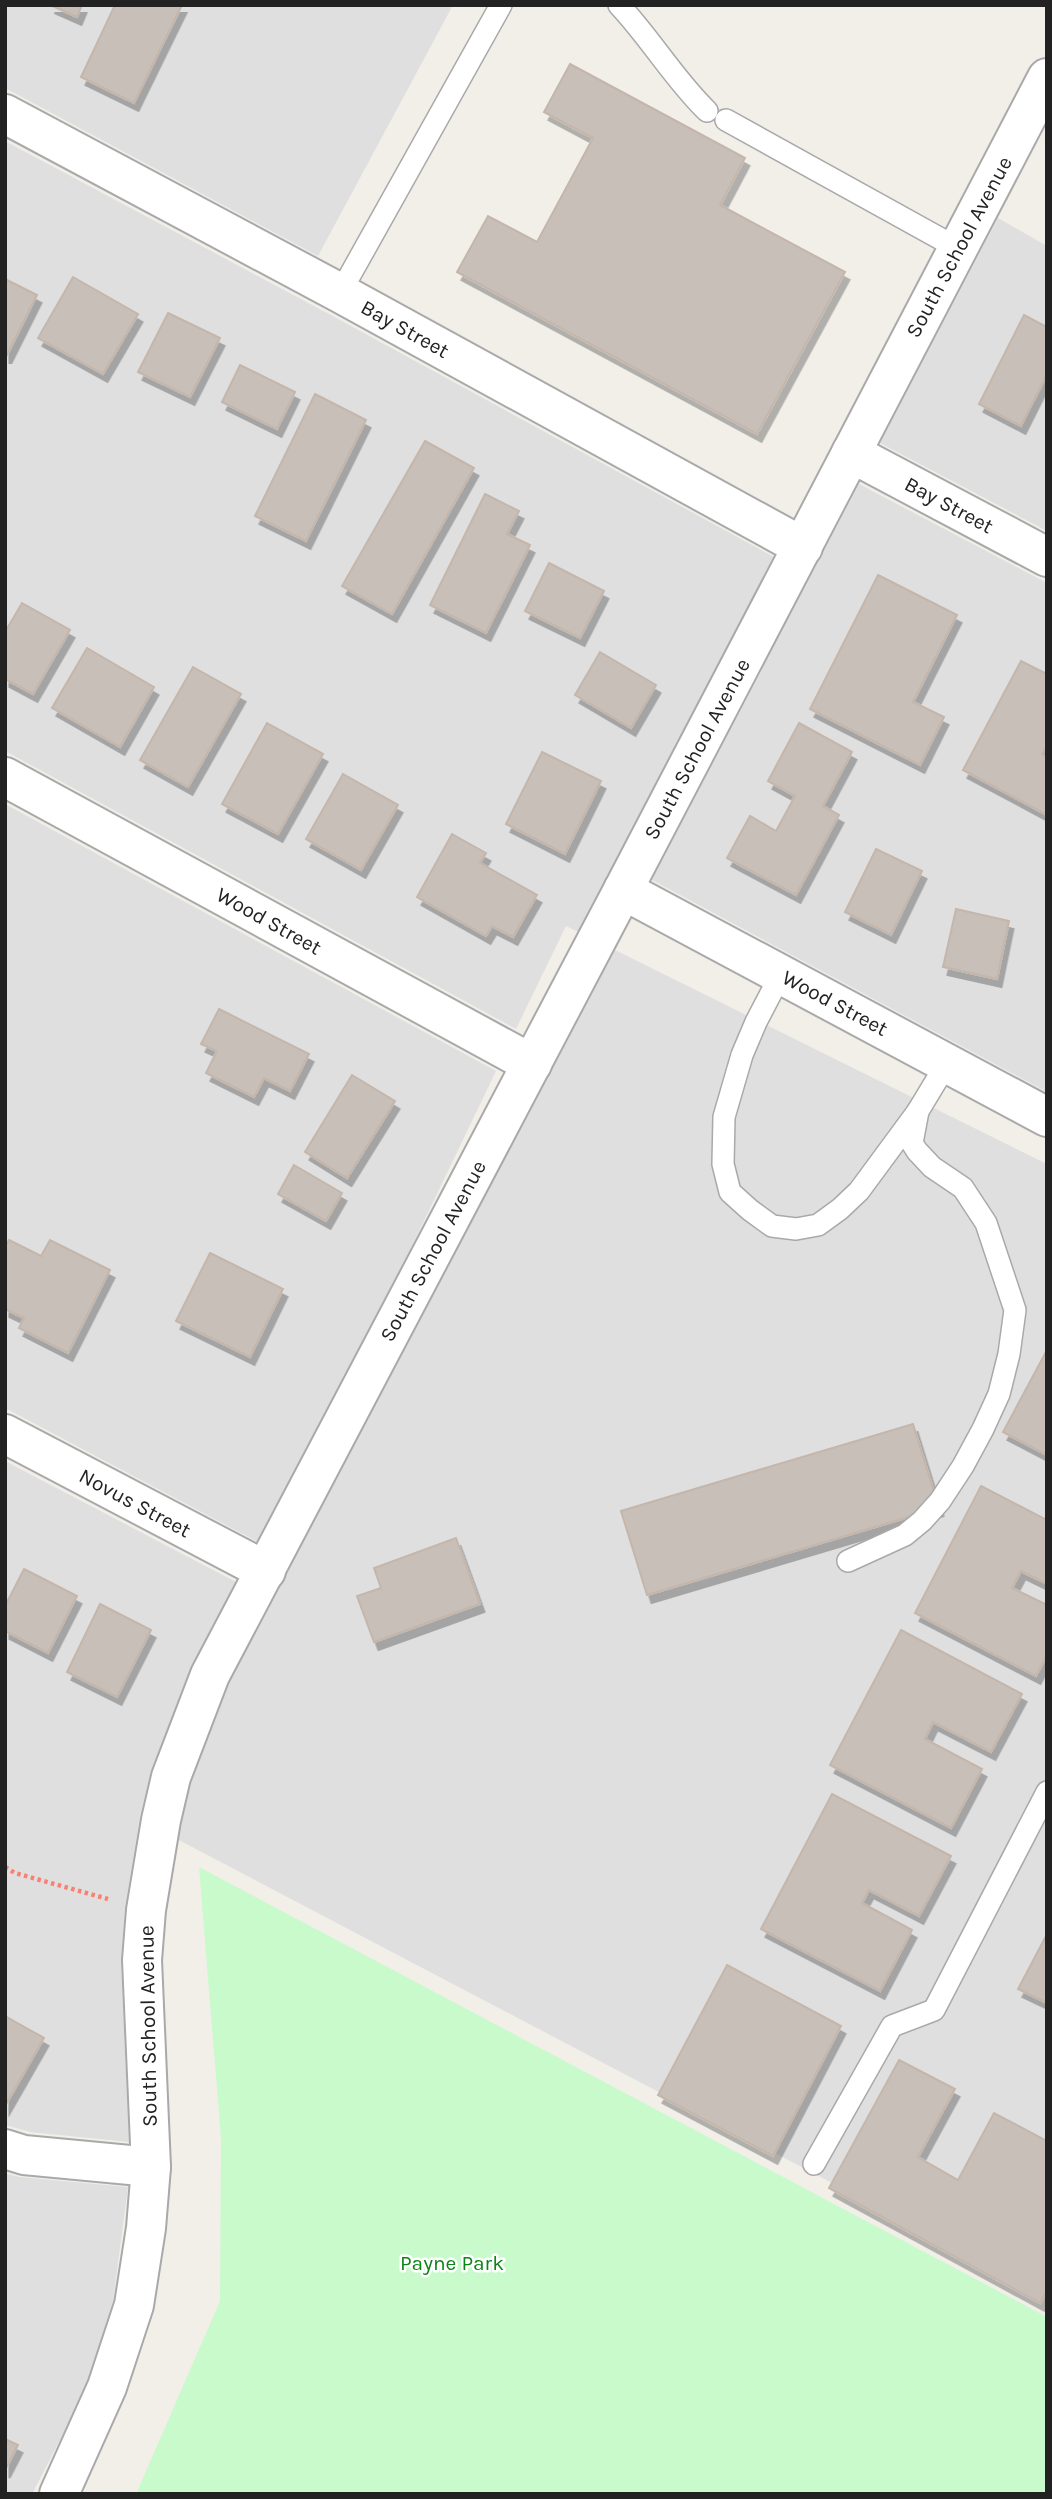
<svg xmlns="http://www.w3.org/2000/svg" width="1052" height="2499" viewBox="0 0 1052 2499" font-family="Karla,sans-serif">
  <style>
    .residential { fill: #e0dfdf }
    .park { fill: #c8facc }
    .building { fill: #c7bfb8; stroke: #c4b6ab; stroke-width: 2; filter: url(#shadow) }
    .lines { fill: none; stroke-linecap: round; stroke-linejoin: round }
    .lane-casing { stroke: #a9a9a9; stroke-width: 24 }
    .street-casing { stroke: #a9a9a9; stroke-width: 42 }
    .path { stroke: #fa8072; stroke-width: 4.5; stroke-dasharray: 3.5 3.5; stroke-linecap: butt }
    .lane { stroke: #fff; stroke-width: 21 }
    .street { stroke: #fff; stroke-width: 38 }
    .labels { text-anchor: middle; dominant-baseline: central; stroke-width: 5; stroke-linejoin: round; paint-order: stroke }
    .street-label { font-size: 21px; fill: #222; stroke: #fff }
    .park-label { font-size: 21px; fill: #0c8416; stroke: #fff }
  </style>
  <defs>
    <filter id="shadow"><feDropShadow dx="4.5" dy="8" stdDeviation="0" flood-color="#0004"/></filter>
  </defs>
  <rect width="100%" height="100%" fill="#f2efe9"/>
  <g class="residential">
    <path d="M 5,5 L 453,5 L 318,256 L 5,88 Z"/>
    <path d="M 5,141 L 329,314 L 774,557 L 578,932 L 566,926 L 516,1029 L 5,751 Z"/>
    <path d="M 998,218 L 1047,246 L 1047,531 L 880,443 Z"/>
    <path d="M 859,484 L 1047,583 L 1047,1092 L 652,880 Z"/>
    <path d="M 5,804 L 496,1071 L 410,1250 L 258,1542 L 5,1408 Z"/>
    <path d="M 615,950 L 1047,1164 L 1047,2296 L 177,1839 L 191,1781 L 228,1683 Z"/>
    <path d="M 5,1461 L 236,1582 L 191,1668 L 151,1771 L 140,1816 L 125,1908 L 121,1960 L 129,2142 L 30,2132 L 5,2125 Z"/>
    <path d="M 6,2174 L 20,2177 L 128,2187 L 113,2301 L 88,2381 L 72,2417 L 32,2494 L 5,2494 Z"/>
  </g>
  <path class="park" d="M 199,1867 L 1047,2317 L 1047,2494 L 136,2494 L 220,2301 L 221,2138 Z"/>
  <g class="building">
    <path d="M 50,5 L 82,5 L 77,17 Z"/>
    <path d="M 115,5 L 182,5 L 134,103 L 81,77 Z"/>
    <path d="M 570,64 L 745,158 L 720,205 L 845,272 L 757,434 L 457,272 L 488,216 L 537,242 L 593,138 L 544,112 Z"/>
    <path d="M 73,277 L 138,314 L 103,374 L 38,338 Z"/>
    <path d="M 5,279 L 37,295 L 7,355 L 5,355 Z"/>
    <path d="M 168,313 L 220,338 L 190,397 L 138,372 Z"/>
    <path d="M 1024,315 L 1047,327 L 1047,374 L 1021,426 L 979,404 Z"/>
    <path d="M 240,365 L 295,392 L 277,429 L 222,402 Z"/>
    <path d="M 315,394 L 366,420 L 306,541 L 255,516 Z"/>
    <path d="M 425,441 L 474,468 L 392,614 L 342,586 Z"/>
    <path d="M 485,494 L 519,511 L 507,534 L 530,545 L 486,633 L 430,605 Z"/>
    <path d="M 549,563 L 604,591 L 580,638 L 525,611 Z"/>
    <path d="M 878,575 L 957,615 L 913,702 L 944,717 L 920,765 L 810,709 Z"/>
    <path d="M 22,603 L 70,630 L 33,694 L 5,679 L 5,632 Z"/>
    <path d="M 87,648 L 154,687 L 120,747 L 52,708 Z"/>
    <path d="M 600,652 L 656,685 L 631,728 L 575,695 Z"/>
    <path d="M 1021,661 L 1047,674 L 1047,746 L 1042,754 L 1047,757 L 1047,815 L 963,770 Z"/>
    <path d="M 193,667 L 241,694 L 188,787 L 140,760 Z"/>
    <path d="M 267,723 L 323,754 L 278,834 L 222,804 Z"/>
    <path d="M 799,723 L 852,752 L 823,806 L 839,815 L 796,895 L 727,858 L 750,816 L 776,831 L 795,796 L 768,781 Z"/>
    <path d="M 542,752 L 601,781 L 565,854 L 506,824 Z"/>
    <path d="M 343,774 L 398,805 L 361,870 L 306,839 Z"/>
    <path d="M 452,834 L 486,853 L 480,863 L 537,895 L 513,937 L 492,926 L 486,936 L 417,897 Z"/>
    <path d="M 876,849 L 922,871 L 891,935 L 845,912 Z"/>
    <path d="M 956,909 L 1009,921 L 997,979 L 943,967 Z"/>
    <path d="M 219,1009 L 309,1054 L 290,1091 L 264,1078 L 254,1097 L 206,1073 L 217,1051 L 201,1044 Z"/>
    <path d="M 352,1075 L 395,1101 L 347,1178 L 305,1152 Z"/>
    <path d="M 294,1165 L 342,1193 L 326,1221 L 278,1194 Z"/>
    <path d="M 9,1240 L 41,1256 L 50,1240 L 110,1270 L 68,1353 L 19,1328 L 24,1318 L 5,1309 L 5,1247 Z"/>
    <path d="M 210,1253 L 283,1289 L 250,1357 L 176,1321 Z"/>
    <path d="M 1047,1350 L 1047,1455 L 1003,1432 Z"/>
    <path d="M 913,1424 L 939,1508 L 647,1595 L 621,1511 Z"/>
    <path d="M 981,1486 L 1047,1520 L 1047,1584 L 1021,1571 L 1012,1588 L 1047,1605 L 1047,1655 L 1036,1676 L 915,1613 Z"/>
    <path d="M 456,1538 L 480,1604 L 374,1642 L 357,1596 L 381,1588 L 374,1568 Z"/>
    <path d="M 24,1569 L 77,1596 L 48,1653 L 5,1631 L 5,1606 Z"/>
    <path d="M 100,1604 L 151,1630 L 117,1697 L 67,1672 Z"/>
    <path d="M 901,1630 L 1022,1694 L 991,1752 L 933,1722 L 925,1739 L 982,1769 L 951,1828 L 830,1765 Z"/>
    <path d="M 832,1794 L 951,1856 L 919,1916 L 869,1890 L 862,1903 L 912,1930 L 880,1991 L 761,1929 Z"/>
    <path d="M 1047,1934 L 1047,2003 L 1018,1989 Z"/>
    <path d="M 727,1965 L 841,2026 L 773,2156 L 658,2095 Z"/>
    <path d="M 5,2016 L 44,2038 L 5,2106 Z"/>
    <path d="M 899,2060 L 955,2089 L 918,2157 L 958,2180 L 994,2113 L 1047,2141 L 1047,2291 L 1040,2303 L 829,2188 Z"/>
    <path d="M 5,2439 L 18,2445 L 5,2470 Z"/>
  </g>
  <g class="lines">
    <g class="lane-casing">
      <g id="lane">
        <path d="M 619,5 C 651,39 674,79 707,111"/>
        <path d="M 726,120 L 959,249"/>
        <path d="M 340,293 L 501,5"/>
        <path d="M 781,974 L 756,1022 L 742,1055 L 724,1117 L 723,1164 L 730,1192 L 750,1210 L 772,1226 L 796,1229 L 818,1225 L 840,1209 L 859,1191 L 918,1111 L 947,1063"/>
        <path d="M 848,1561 L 905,1535 L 922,1521 L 940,1501 L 963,1466 L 983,1429 L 999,1394 L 1009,1354 L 1015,1310 L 986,1223 L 963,1188 L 932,1167 L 917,1151 L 912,1143 L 918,1111"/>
        <path d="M 814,2164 L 892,2026 L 934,2010 L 1047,1792"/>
      </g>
    </g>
    <g class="street-casing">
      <g id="street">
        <path d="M 5,114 L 340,293 L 803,547"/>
        <path d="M 851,453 L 1047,557"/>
        <path d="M 5,777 L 532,1064"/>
        <path d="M 623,890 L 1047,1117"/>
        <path d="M 5,1434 L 266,1571"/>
        <path d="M 5,2149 L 24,2155 L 151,2167"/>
        <path d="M 59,2494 L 107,2387 L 134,2305 L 146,2228 L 151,2167 L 142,1960 L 146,1910 L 161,1820 L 171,1777 L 210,1675 L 623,890 L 1047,78"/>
      </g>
    </g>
    <path class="path" d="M 5,1867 L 15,1873 L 108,1899"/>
    <use href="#lane" class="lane"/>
    <use href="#street" class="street"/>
  </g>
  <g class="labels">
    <g class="street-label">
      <text transform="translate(959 247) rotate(-62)">South School Avenue</text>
      <text transform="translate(405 329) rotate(29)">Bay Street</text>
      <text transform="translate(949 505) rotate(28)">Bay Street</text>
      <text transform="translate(697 749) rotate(-62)">South School Avenue</text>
      <text transform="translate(269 921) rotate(29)">Wood Street</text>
      <text transform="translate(835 1003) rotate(28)">Wood Street</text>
      <text transform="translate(433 1251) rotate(-62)">South School Avenue</text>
      <text transform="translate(135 1503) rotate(28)">Novus Street</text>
      <text transform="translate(148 2026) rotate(-91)">South School Avenue</text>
    </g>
    <g class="park-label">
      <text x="452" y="2263">Payne Park</text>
    </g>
  </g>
  <rect width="1052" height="2499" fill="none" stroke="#222222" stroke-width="14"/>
</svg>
